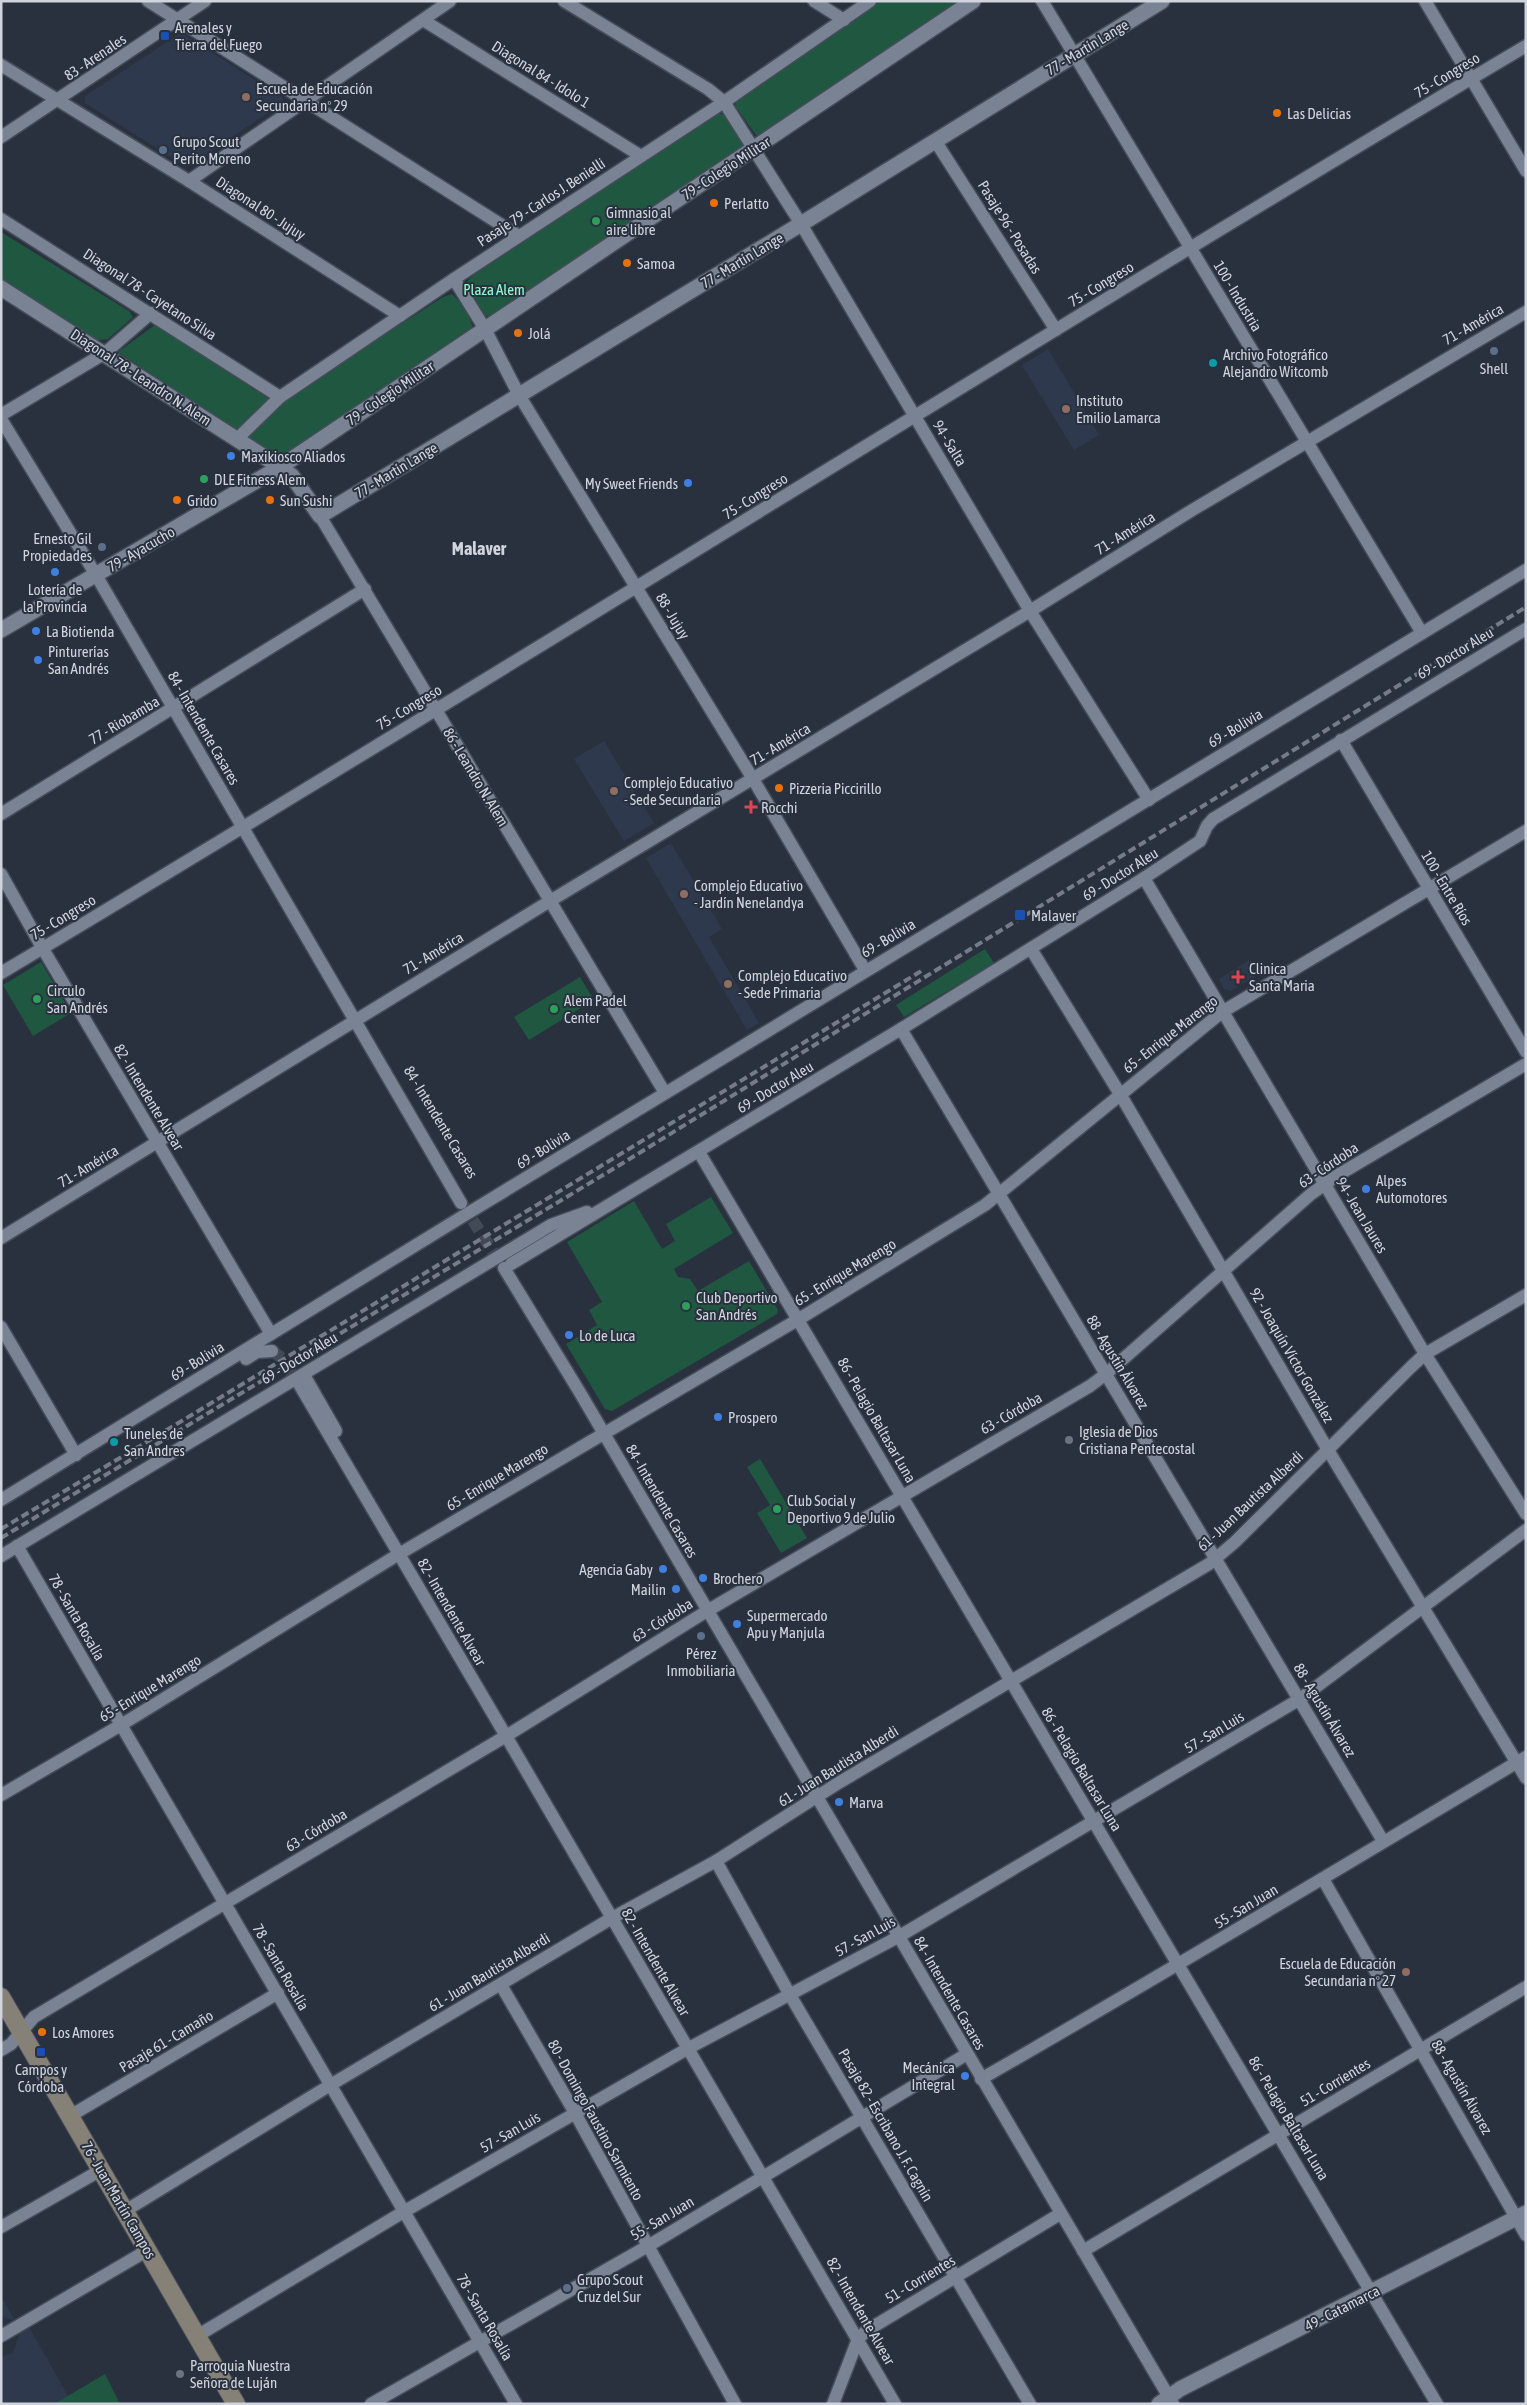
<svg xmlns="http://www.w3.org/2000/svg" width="1527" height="2405" viewBox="0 0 1527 2405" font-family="'Asap Condensed',sans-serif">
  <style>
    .built { fill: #2e394d }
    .green { fill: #1f5741 }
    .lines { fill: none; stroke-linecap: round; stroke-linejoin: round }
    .minor-tunnel { stroke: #424957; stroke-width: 12; stroke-dasharray: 12 6; stroke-linecap: butt }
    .minor-casing { stroke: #464d59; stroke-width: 15 }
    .tertiary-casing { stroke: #464d59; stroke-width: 18 }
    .secondary-casing { stroke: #464d59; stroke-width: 20 }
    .minor { stroke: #7a8394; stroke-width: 12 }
    .tertiary { stroke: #7a8394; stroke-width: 15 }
    .secondary { stroke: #868176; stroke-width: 18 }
    .rail { stroke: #757b87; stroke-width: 4; stroke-dasharray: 8 4; stroke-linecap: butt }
    .transit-dot { fill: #1a4fb4; stroke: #29313f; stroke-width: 2 }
    .education-dot { fill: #8d6e63; stroke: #29313f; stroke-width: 2 }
    .food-dot { fill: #e8710a; stroke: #29313f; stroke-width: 2 }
    .service-dot { fill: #5c6f8a; stroke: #29313f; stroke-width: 2 }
    .leisure-dot { fill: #2e9e5b; stroke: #29313f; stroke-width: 2 }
    .culture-dot { fill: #0f9aa8; stroke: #29313f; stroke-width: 2 }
    .shop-dot { fill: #3f7fe0; stroke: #29313f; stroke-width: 2 }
    .health-dot { fill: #e0444e; stroke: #29313f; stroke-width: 2 }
    .worship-dot { fill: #6b7280; stroke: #29313f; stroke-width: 2 }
    .labels { text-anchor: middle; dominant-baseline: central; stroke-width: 4; stroke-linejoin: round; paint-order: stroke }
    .poi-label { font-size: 15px; fill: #cfd4dd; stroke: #29313f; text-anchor: start }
    .street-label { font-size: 15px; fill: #cfd4dd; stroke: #29313f }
    .park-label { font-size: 15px; fill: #90fecf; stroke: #29313f }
    .quarter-label { font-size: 18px; font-weight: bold; fill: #cfd4dd; stroke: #29313f }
  </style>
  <rect width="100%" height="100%" fill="#29313f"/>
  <g class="built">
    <path d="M 179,34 L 183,34 L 283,98 L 283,103 L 190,165 L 185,166 L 85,103 L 85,96 Z"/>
    <path d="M 1048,349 L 1099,435 L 1074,450 L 1022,365 Z"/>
    <path d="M 604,741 L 654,823 L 624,841 L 574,759 Z"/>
    <path d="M 671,843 L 722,929 L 709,937 L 759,1023 L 747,1030 L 646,858 Z"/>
    <path d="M 1249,960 L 1258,975 L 1231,991 L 1224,989 L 1219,979 Z"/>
    <path d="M 1,2296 L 14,2319 L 12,2320 L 1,2316 Z"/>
    <path d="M 29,2327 L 68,2396 L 54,2404 L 1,2404 L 1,2357 L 13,2353 L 20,2332 Z"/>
  </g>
  <g class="green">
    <path d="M 878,1 L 966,1 L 760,138 L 756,135 L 735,106 L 737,98 Z"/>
    <path d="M 718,113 L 725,115 L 743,144 L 745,150 L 494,317 C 478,318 473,300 465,288 L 466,283 L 472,276 Z"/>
    <path d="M 1,232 L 129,311 L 133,317 L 108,339 L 98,340 L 1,280 Z"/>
    <path d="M 452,294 C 462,303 471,316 473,330 L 284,457 L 277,458 L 248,439 L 249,434 L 288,397 L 443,297 Z"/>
    <path d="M 155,325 L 269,399 L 238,431 L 118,352 Z"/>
    <path d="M 985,949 L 994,963 L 904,1017 L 896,1005 Z"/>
    <path d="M 41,962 L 71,1013 L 33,1036 L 3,985 Z"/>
    <path d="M 580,977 L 594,1000 L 529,1040 L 514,1017 Z"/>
    <path d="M 711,1197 L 733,1233 L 674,1269 L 678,1277 L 690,1279 L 698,1291 L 749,1261 L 778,1310 L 777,1314 L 612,1411 L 605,1409 L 566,1344 L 597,1325 L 589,1310 L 602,1302 L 567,1242 L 634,1201 L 662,1249 L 675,1241 L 666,1224 Z"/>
    <path d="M 760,1459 L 807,1538 L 781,1553 L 757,1513 L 770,1505 L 747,1467 Z"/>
    <path d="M 105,2374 L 120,2404 L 54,2404 Z"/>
  </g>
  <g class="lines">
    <g class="minor-tunnel">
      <path d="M 463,1205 L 502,1266"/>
      <path d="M 272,1351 L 282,1358 L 299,1384"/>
    </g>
    <g class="minor-casing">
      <g id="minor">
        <path d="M 148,1 L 519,236"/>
        <path d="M 564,1 L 708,89 L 724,102 L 801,224 L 1030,611 L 1149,800"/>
        <path d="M 814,1 L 844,20"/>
        <path d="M 1042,1 L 1422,633"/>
        <path d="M 1425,1 L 1526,171"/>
        <path d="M 423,20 L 641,156"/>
        <path d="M 1,65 L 189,181 L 400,316"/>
        <path d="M 1,137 L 205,1"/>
        <path d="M 936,142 L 1056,330"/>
        <path d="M 189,181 L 450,1"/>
        <path d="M 1,219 L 280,397"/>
        <path d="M 454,279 L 485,329 L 519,395 L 753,779 L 865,970"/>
        <path d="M 1,415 L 105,353 L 151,313"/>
        <path d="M 1,419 L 96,575 L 461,1203"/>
        <path d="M 237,439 L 280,397 L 454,279 L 724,102 L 870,1"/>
        <path d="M 320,516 L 665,1093"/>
        <path d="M 1341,740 L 1526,1052"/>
        <path d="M 1,814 L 365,589"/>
        <path d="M 1,874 L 43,949 L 271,1334"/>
        <path d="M 1144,878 L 1425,1354 L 1526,1514"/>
        <path d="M 1031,949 L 1120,1094 L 1328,1450 L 1526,1778"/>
        <path d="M 1,973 C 512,668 1014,350 1526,46"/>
        <path d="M 901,1029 L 1383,1841"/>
        <path d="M 699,1152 L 1437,2404"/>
        <path d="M 1,1238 L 550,901 L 1030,611 L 1194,509 L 1526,312"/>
        <path d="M 511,1264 L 901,1029 L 1144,878 L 1200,841 L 1207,826 L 1213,819 L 1526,629"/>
        <path d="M 504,1268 L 579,1391 L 1173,2404"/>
        <path d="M 1,1327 L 76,1455"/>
        <path d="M 246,1359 L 257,1352 L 272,1351"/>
        <path d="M 304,1375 L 336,1431"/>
        <path d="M 299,1384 L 506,1736 L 895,2404"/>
        <path d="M 1,1500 L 460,1218 L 1526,570"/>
        <path d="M 17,1546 L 516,2404"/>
        <path d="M 1,1556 L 551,1225 L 587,1212"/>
        <path d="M 1,1795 L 121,1725 L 399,1554 L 799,1319 L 985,1205 L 1222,1012 L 1526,831"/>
        <path d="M 716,1861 L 790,1995 L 1030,2404"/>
        <path d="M 1323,1879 L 1526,2235"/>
        <path d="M 501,1985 L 575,2113 L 735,2404"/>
        <path d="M 1,2050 L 11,2044 L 34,2017 L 506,1736 L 707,1611 L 1090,1386 L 1106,1374 L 1311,1194 L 1338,1175 L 1526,1064"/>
        <path d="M 981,2079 C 1164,1974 1345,1865 1526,1757"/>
        <path d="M 70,2116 L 278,1993"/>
        <path d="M 125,2211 L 332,2084 L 612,1918 L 716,1861 L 840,1782 L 1209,1564 L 1235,1542 L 1411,1367 L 1425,1354 L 1526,1295"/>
        <path d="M 1,2227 L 101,2170"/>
        <path d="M 1083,2251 L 1526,1987"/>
        <path d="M 1,2336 L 148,2250"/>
        <path d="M 197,2336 L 405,2211 L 687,2049 L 898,1937 L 1300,1699 L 1526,1530"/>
        <path d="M 371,2404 L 648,2246 L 967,2054"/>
        <path d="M 833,2404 L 858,2339 L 866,2331 L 1060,2214"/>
      </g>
    </g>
    <g class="tertiary-casing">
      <g id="tertiary">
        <path d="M 1,288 L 280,467 L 292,476 L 320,516 L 801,224 L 1162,1"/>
        <path d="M 1,630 L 280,467 L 973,1"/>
        <path d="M 1159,2404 L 1180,2389 L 1526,2213"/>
      </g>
    </g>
    <g class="secondary-casing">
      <path id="secondary" d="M 1,1997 L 236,2404"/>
    </g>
    <use href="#minor" class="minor"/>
    <use href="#tertiary" class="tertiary"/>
    <use href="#secondary" class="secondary"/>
    <g class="rail">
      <path d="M 1,1529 L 185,1419 L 923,970"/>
      <path d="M 1,1538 L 623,1163 L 1526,607"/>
    </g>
  </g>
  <g class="transit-dot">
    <rect x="160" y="31" width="10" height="10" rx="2.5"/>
    <rect x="1014" y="909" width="12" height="12" rx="2.5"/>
    <rect x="36" y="2047" width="10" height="10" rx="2.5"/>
  </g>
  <g class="education-dot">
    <circle cx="246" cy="97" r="5"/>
    <circle cx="1066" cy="409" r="5"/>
    <circle cx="614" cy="791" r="5"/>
    <circle cx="684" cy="894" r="5"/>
    <circle cx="728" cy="984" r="5"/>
    <circle cx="1406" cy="1972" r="5"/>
  </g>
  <g class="food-dot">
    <circle cx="1277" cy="113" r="5"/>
    <circle cx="714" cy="203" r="5"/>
    <circle cx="627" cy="263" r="5"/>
    <circle cx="518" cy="333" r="5"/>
    <circle cx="177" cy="500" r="5"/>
    <circle cx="270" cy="500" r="5"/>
    <circle cx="779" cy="788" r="5"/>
    <circle cx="42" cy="2032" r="5"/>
  </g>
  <g class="service-dot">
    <circle cx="163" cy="150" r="5"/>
    <circle cx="1494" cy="351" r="5"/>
    <circle cx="102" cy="547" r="5"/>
    <circle cx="701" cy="1636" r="5"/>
    <circle cx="567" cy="2288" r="5"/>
  </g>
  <g class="leisure-dot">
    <circle cx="596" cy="221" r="5"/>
    <circle cx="204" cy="479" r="5"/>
    <circle cx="37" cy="999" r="5"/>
    <circle cx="554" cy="1009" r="5"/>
    <circle cx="686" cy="1306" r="5"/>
    <circle cx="777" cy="1509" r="5"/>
  </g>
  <g class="culture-dot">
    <circle cx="1213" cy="363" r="5"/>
    <circle cx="114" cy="1442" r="5"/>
  </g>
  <g class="shop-dot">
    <circle cx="231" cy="456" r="5"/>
    <circle cx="688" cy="483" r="5"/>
    <circle cx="55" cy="572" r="5"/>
    <circle cx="36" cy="631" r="5"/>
    <circle cx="38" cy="660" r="5"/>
    <circle cx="1366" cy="1189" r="5"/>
    <circle cx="569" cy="1335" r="5"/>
    <circle cx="718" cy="1417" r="5"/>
    <circle cx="663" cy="1569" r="5"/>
    <circle cx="703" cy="1578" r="5"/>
    <circle cx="676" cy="1589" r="5"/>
    <circle cx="737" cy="1624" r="5"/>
    <circle cx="839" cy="1802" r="5"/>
    <circle cx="965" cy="2076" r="5"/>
  </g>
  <g class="health-dot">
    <path d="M748.5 799.5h5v5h5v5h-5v5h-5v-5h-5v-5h5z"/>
    <path d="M1235.5 969.5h5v5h5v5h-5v5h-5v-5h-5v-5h5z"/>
  </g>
  <g class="worship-dot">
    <circle cx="1069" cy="1440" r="5"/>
    <circle cx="180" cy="2374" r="5"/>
  </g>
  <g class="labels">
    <g class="poi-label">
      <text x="175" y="27">Arenales y<tspan x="175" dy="17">Tierra del Fuego</tspan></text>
      <text x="256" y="88">Escuela de Educación<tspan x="256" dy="17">Secundaria nº 29</tspan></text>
      <text x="1287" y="113">Las Delicias</text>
      <text x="173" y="141">Grupo Scout<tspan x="173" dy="17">Perito Moreno</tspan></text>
      <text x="724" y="203">Perlatto</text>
      <text x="606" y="212">Gimnasio al<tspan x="606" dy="17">aire libre</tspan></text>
      <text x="637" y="263">Samoa</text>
      <text x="528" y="333">Jolá</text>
      <text x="1223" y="354">Archivo Fotográfico<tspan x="1223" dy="17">Alejandro Witcomb</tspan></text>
      <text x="1494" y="368" text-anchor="middle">Shell</text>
      <text x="1076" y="400">Instituto<tspan x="1076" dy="17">Emilio Lamarca</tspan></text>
      <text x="241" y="456">Maxikiosco Aliados</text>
      <text x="214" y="479">DLE Fitness Alem</text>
      <text x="678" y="483" text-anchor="end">My Sweet Friends</text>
      <text x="187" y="500">Grido</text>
      <text x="280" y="500">Sun Sushi</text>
      <text x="92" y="538" text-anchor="end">Ernesto Gil<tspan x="92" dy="17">Propiedades</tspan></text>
      <text x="55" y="589" text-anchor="middle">Lotería de<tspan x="55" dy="17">la Provincía</tspan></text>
      <text x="46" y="631">La Biotienda</text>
      <text x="48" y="651">Pinturerías<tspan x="48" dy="17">San Andrés</tspan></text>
      <text x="624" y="782">Complejo Educativo<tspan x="624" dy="17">- Sede Secundaria</tspan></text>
      <text x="789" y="788">Pizzeria Piccirillo</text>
      <text x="761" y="807">Rocchi</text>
      <text x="694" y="885">Complejo Educativo<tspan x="694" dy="17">- Jardín Nenelandya</tspan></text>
      <text x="1031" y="915">Malaver</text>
      <text x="1249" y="968">Clinica<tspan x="1249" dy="17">Santa Maria</tspan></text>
      <text x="738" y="975">Complejo Educativo<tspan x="738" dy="17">- Sede Primaria</tspan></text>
      <text x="47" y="990">Circulo<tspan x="47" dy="17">San Andrés</tspan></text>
      <text x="564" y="1000">Alem Padel<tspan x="564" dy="17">Center</tspan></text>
      <text x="1376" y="1180">Alpes<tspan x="1376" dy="17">Automotores</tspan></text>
      <text x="696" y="1297">Club Deportivo<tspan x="696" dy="17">San Andrés</tspan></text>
      <text x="579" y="1335">Lo de Luca</text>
      <text x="728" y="1417">Prospero</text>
      <text x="1079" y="1431">Iglesia de Dios<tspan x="1079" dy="17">Cristiana Pentecostal</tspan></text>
      <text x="124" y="1433">Tuneles de<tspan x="124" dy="17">San Andres</tspan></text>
      <text x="787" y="1500">Club Social y<tspan x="787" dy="17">Deportivo 9 de Julio</tspan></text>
      <text x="653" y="1569" text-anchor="end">Agencia Gaby</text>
      <text x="713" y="1578">Brochero</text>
      <text x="666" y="1589" text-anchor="end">Mailin</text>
      <text x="747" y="1615">Supermercado<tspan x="747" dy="17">Apu y Manjula</tspan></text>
      <text x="701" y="1653" text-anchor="middle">Pérez<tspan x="701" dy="17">Inmobiliaria</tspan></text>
      <text x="849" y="1802">Marva</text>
      <text x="1396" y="1963" text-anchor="end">Escuela de Educación<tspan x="1396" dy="17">Secundaria nº 27</tspan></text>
      <text x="52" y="2032">Los Amores</text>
      <text x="955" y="2067" text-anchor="end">Mecánica<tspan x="955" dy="17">Integral</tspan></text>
      <text x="41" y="2069" text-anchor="middle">Campos y<tspan x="41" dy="17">Córdoba</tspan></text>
      <text x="577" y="2279">Grupo Scout<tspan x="577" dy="17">Cruz del Sur</tspan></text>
      <text x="190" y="2365">Parroquia Nuestra<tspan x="190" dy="17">Señora de Luján</tspan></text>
    </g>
    <g class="street-label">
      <text transform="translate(1087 47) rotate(-31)">77 - Martín Lange</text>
      <text transform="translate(95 57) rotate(-34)">83 - Arenales</text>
      <text transform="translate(541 74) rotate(32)">Diagonal 84 - Idolo 1</text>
      <text transform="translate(1447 75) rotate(-31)">75 - Congreso</text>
      <text transform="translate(726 168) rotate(-33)">79 - Colegio Militar</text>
      <text transform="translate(541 202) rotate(-33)">Pasaje 79 - Carlos J. Benielli</text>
      <text transform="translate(261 208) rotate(33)">Diagonal 80 - Jujuy</text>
      <text transform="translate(1010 227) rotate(58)">Pasaje 96 - Posadas</text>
      <text transform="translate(742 260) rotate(-31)">77 - Martín Lange</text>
      <text transform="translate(1101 284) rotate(-31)">75 - Congreso</text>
      <text transform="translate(150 294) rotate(33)">Diagonal 78 - Cayetano Silva</text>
      <text transform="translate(1238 296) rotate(59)">100 - Industria</text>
      <text transform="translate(1473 324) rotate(-30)">71 - América</text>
      <text transform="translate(141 377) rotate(33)">Diagonal 78 - Leandro N. Alem</text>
      <text transform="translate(390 393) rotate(-34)">79 - Colegio Militar</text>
      <text transform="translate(950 443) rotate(59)">94 - Salta</text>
      <text transform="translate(396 470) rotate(-31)">77 - Martín Lange</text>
      <text transform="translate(755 496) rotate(-32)">75 - Congreso</text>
      <text transform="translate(1125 533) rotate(-32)">71 - América</text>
      <text transform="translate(141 549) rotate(-30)">79 - Ayacucho</text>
      <text transform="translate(673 616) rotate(59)">88 - Jujuy</text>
      <text transform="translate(1455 653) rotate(-31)">69 - Doctor Aleu</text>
      <text transform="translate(409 707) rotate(-31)">75 - Congreso</text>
      <text transform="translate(124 720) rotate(-31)">77 - Riobamba</text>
      <text transform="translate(204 728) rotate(60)">84 - Intendente Casares</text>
      <text transform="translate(1235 728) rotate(-31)">69 - Bolivia</text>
      <text transform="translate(780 744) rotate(-31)">71 - América</text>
      <text transform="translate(476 777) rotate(59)">86 - Leandro N. Alem</text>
      <text transform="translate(1120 874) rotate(-32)">69 - Doctor Aleu</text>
      <text transform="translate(1447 888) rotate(59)">100 - Entre Ríos</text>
      <text transform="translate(63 917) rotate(-31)">75 - Congreso</text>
      <text transform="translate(888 938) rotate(-31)">69 - Bolivia</text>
      <text transform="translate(433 953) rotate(-31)">71 - América</text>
      <text transform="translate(1170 1034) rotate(-38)">65 - Enrique Marengo</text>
      <text transform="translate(775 1087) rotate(-31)">69 - Doctor Aleu</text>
      <text transform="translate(149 1097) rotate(59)">82 - Intendente Alvear</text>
      <text transform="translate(441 1122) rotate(59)">84 - Intendente Casares</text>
      <text transform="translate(543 1149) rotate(-32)">69 - Bolivia</text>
      <text transform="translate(1328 1165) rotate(-34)">63 - Córdoba</text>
      <text transform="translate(88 1166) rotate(-31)">71 - América</text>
      <text transform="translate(1362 1215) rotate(59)">94 - Jean Jaures</text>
      <text transform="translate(845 1272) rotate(-31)">65 - Enrique Marengo</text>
      <text transform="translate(1292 1355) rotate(60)">92 - Joaquín Víctor González</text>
      <text transform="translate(299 1358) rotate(-31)">69 - Doctor Aleu</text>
      <text transform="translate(197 1361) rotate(-32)">69 - Bolivia</text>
      <text transform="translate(1118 1362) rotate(59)">88 - Agustín Álvarez</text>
      <text transform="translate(1011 1413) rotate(-30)">63 - Córdoba</text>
      <text transform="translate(877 1420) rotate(60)">86 - Pelagio Baltasar Luna</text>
      <text transform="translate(497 1477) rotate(-31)">65 - Enrique Marengo</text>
      <text transform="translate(662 1501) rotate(60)">84 - Intendente Casares</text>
      <text transform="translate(1250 1501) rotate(-43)">61 - Juan Bautista Alberdi</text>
      <text transform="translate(452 1612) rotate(60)">82 - Intendente Alvear</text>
      <text transform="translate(77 1617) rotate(60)">78 - Santa Rosalía</text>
      <text transform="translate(662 1620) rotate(-32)">63 - Córdoba</text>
      <text transform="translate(150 1688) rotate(-31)">65 - Enrique Marengo</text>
      <text transform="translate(1325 1710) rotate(59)">88 - Agustín Álvarez</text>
      <text transform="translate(1214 1732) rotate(-31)">57 - San Luis</text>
      <text transform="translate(838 1766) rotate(-32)">61 - Juan Bautista Alberdi</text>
      <text transform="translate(1082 1769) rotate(59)">86 - Pelagio Baltasar Luna</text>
      <text transform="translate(316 1830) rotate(-31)">63 - Córdoba</text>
      <text transform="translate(1246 1906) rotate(-31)">55 - San Juan</text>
      <text transform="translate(865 1936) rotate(-29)">57 - San Luis</text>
      <text transform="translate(656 1962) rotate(60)">82 - Intendente Alvear</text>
      <text transform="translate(281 1967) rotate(60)">78 - Santa Rosalía</text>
      <text transform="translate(489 1972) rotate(-31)">61 - Juan Bautista Alberdi</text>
      <text transform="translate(950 1993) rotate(60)">84 - Intendente Casares</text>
      <text transform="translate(166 2041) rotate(-31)">Pasaje 61 - Camaño</text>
      <text transform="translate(1335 2082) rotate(-31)">51 - Corrientes</text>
      <text transform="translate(1462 2087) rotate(60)">88 - Agustín Álvarez</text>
      <text transform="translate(1289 2118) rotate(59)">86 - Pelagio Baltasar Luna</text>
      <text transform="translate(596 2120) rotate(61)">80 - Domingo Faustino Sarmiento</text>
      <text transform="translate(886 2125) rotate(60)">Pasaje 82 - Escribano J. F. Cagnín</text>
      <text transform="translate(510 2132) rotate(-30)">57 - San Luis</text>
      <text transform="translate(119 2200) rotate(60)">76 - Juan Martín Campos</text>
      <text transform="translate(662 2218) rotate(-31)">55 - San Juan</text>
      <text transform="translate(920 2279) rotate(-31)">51 - Corrientes</text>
      <text transform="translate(1342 2308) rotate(-27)">49 - Catamarca</text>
      <text transform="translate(861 2311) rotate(60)">82 - Intendente Alvear</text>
      <text transform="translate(485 2317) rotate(60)">78 - Santa Rosalía</text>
    </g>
    <g class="park-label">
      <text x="494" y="289">Plaza Alem</text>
    </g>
    <g class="quarter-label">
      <text x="479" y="548">Malaver</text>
    </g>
  </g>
  <rect width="1527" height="2405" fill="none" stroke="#cfd4dd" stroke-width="5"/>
</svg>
